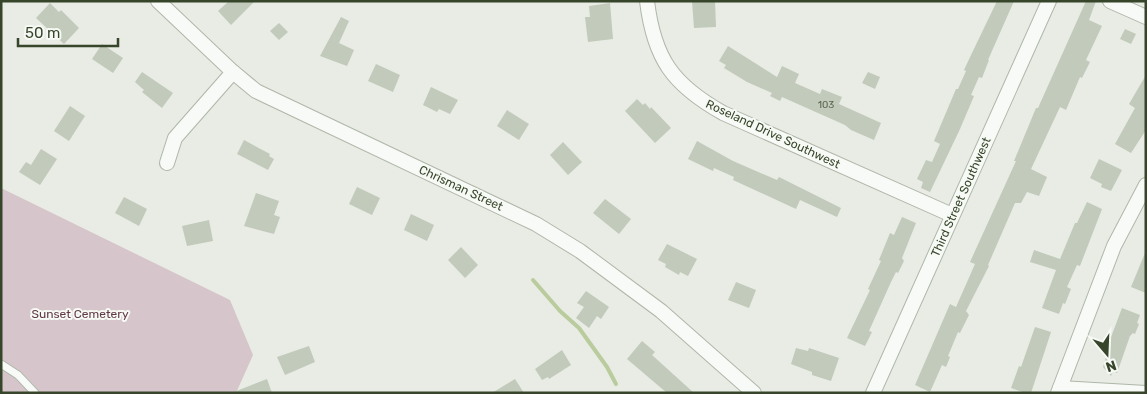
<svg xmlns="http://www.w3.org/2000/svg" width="1147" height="394" viewBox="0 0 1147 394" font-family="Rubik,sans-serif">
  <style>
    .green { fill: #d6c5cb }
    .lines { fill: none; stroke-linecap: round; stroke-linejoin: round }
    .stream { stroke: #bacc9e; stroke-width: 4 }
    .building { fill: #c2cabb }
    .service-casing { stroke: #afb7a9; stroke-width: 9 }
    .minor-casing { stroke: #afb7a9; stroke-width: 16 }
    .service { stroke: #f8faf7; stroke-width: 7 }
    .minor { stroke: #f8faf7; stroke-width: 14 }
    .labels { text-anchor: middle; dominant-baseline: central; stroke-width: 4; stroke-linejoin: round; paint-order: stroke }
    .number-label { font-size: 10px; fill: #5a664f }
    .street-label { font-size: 12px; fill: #37452b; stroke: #f6f9f4 }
    .park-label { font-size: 12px; fill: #613845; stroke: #f6f9f4 }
  </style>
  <rect width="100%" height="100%" fill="#e8ece4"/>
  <path class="green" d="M 1,188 L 230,300 L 253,355 L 236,393 L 1,393 Z"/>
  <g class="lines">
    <path class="stream" d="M 533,280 L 560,311 L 579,328 L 607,367 L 616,384"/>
  </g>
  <g class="building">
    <path d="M 229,1 L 255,1 L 231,25 L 218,11 Z"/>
    <path d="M 692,1 L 715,1 L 716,27 L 694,28 Z"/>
    <path d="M 997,1 L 1014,1 L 988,60 L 989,60 L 982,78 L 979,77 L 971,95 L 974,96 L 960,129 L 930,192 L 921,188 L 923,182 L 917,179 L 926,160 L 932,162 L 940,144 L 934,141 L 956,89 L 958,89 L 966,71 L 964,70 L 972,53 Z"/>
    <path d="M 1086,1 L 1096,1 L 1089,20 L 1102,26 L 1086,60 L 1090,62 L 1082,78 L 1080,77 L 1066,110 L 1060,107 L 1031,169 L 1047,177 L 1039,196 L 1027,192 L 1021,203 L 1015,203 L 988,265 L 989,266 L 966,311 L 969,315 L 960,333 L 958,332 L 948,356 L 950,357 L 946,367 L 942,365 L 930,392 L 915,385 L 950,304 L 956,307 L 975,264 L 970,262 L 1016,161 L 1014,161 L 1036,108 L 1038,108 Z"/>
    <path d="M 50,3 L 59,12 L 61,10 L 79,28 L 64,44 L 36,18 Z"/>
    <path d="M 610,3 L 613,39 L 588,42 L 585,17 L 590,17 L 589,6 Z"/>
    <path d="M 341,17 L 349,21 L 339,43 L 354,50 L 347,66 L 320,56 Z"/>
    <path d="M 279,23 L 288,32 L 279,40 L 270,31 Z"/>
    <path d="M 1125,29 L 1136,34 L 1131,44 L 1120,39 Z"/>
    <path d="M 102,44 L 123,58 L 113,73 L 92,59 Z"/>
    <path d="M 728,46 L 777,77 L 782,66 L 799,74 L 795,83 L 820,94 L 822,89 L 842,97 L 839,104 L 881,123 L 874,140 L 851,130 L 845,125 L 782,97 L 780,101 L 770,96 L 772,93 L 747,82 L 724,68 L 726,65 L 719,61 Z"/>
    <path d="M 376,64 L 400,75 L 393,92 L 368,81 Z"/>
    <path d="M 142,72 L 173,93 L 162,108 L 142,92 L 144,90 L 135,82 Z"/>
    <path d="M 868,72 L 880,77 L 875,89 L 862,83 Z"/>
    <path d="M 1146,75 L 1146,130 L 1131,153 L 1115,144 L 1135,108 L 1129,104 Z"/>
    <path d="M 431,87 L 458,100 L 450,114 L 439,109 L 437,112 L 423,105 Z"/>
    <path d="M 637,99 L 643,105 L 645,103 L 650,109 L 651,107 L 671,128 L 655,143 L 625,111 Z"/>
    <path d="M 70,106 L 85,116 L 69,141 L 54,131 Z"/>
    <path d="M 507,110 L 529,124 L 519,140 L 497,126 Z"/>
    <path d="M 244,140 L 270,154 L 269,156 L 274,159 L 268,170 L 237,154 Z"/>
    <path d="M 697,141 L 733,161 L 777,180 L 779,177 L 841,208 L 837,217 L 800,200 L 796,209 L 733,180 L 734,177 L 714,168 L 713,171 L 688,159 Z"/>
    <path d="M 563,142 L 582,162 L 568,175 L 550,155 Z"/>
    <path d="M 41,149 L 57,159 L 40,185 L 19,172 L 26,162 L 31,165 Z"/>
    <path d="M 1099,159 L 1122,170 L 1111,191 L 1101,187 L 1102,184 L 1090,178 Z"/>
    <path d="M 357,187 L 380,198 L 372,215 L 349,204 Z"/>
    <path d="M 256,193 L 279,201 L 274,215 L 280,217 L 274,234 L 244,226 Z"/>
    <path d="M 124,197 L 147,209 L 139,226 L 115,213 Z"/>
    <path d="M 605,199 L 631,219 L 619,234 L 593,213 Z"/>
    <path d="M 1087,202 L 1102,209 L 1080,266 L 1077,265 L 1067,287 L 1071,289 L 1065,304 L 1063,303 L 1059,314 L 1042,308 L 1056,270 L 1030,262 L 1034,250 L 1060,259 L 1075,223 L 1077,223 Z"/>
    <path d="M 411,214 L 434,225 L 427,241 L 404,230 Z"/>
    <path d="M 902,217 L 916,223 L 902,258 L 904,261 L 898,273 L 896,272 L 891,282 L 869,331 L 872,332 L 865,346 L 847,338 L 870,290 L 868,289 L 881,261 L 879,260 L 890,233 L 894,235 Z"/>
    <path d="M 209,220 L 213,241 L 187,246 L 182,226 Z"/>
    <path d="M 667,244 L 697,259 L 688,276 L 680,272 L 679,275 L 665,267 L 666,264 L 658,260 Z"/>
    <path d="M 461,247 L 478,265 L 465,278 L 448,260 Z"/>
    <path d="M 1145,253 L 1146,253 L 1146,293 L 1131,287 Z"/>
    <path d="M 736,282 L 756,290 L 749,308 L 728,300 Z"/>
    <path d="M 586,291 L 609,307 L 601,319 L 597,316 L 589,328 L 576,318 L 584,307 L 577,303 Z"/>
    <path d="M 1122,308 L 1140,315 L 1137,323 L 1139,324 L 1135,334 L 1133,333 L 1130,336 L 1117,373 L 1113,371 L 1111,376 L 1103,367 L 1107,354 L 1105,353 Z"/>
    <path d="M 1035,327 L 1051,332 L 1031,393 L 1025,393 L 1011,388 L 1019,366 L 1021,367 Z"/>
    <path d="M 642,341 L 655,352 L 652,355 L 694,393 L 667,393 L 627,359 Z"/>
    <path d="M 309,346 L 315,362 L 285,375 L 277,357 Z"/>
    <path d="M 796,348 L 808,351 L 809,348 L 839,358 L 831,381 L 812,375 L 812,372 L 791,364 Z"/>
    <path d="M 562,350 L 571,365 L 549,379 L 548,377 L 542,380 L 535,369 Z"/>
    <path d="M 267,379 L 272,393 L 234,393 L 234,392 Z"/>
    <path d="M 515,379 L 524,393 L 492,393 Z"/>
  </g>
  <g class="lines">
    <g class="service-casing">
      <path id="service" d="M 1,364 L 18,375 L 35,393"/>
    </g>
    <g class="minor-casing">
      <g id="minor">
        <path d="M 158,1 L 233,72 L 256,91 L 536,224 L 580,251 L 661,311 L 754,393"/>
        <path d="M 647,1 C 654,59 673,85 723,113 L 952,215"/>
        <path d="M 1110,1 L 1146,17"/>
        <path d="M 167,163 L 175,138 L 233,72"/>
        <path d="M 1060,388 L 1146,393"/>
        <path d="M 873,393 L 1049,1"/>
        <path d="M 1058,393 L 1114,246 L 1146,185"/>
      </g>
    </g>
    <use href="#service" class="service"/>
    <use href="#minor" class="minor"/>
  </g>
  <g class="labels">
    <g class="number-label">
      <text x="826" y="105">103</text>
    </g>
    <g class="street-label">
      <text transform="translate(773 134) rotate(25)">Roseland Drive Southwest</text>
      <text transform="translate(461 188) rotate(25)">Chrisman Street</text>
      <text transform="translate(961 197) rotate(-66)">Third Street Southwest</text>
    </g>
    <g class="park-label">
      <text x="80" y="314">Sunset Cemetery</text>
    </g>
  </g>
  <rect width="1147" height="394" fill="none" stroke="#37452b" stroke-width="5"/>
  <g transform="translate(1107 354) rotate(161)" stroke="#f6f9f4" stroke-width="4" paint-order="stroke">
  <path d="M0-4L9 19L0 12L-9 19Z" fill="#37452b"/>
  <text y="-8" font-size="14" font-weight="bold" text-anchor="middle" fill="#37452b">N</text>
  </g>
  <path d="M18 38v8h100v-8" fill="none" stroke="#37452b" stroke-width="2.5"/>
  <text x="25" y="38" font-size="15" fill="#37452b" stroke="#f6f9f4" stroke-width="4" paint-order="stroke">50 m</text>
</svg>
